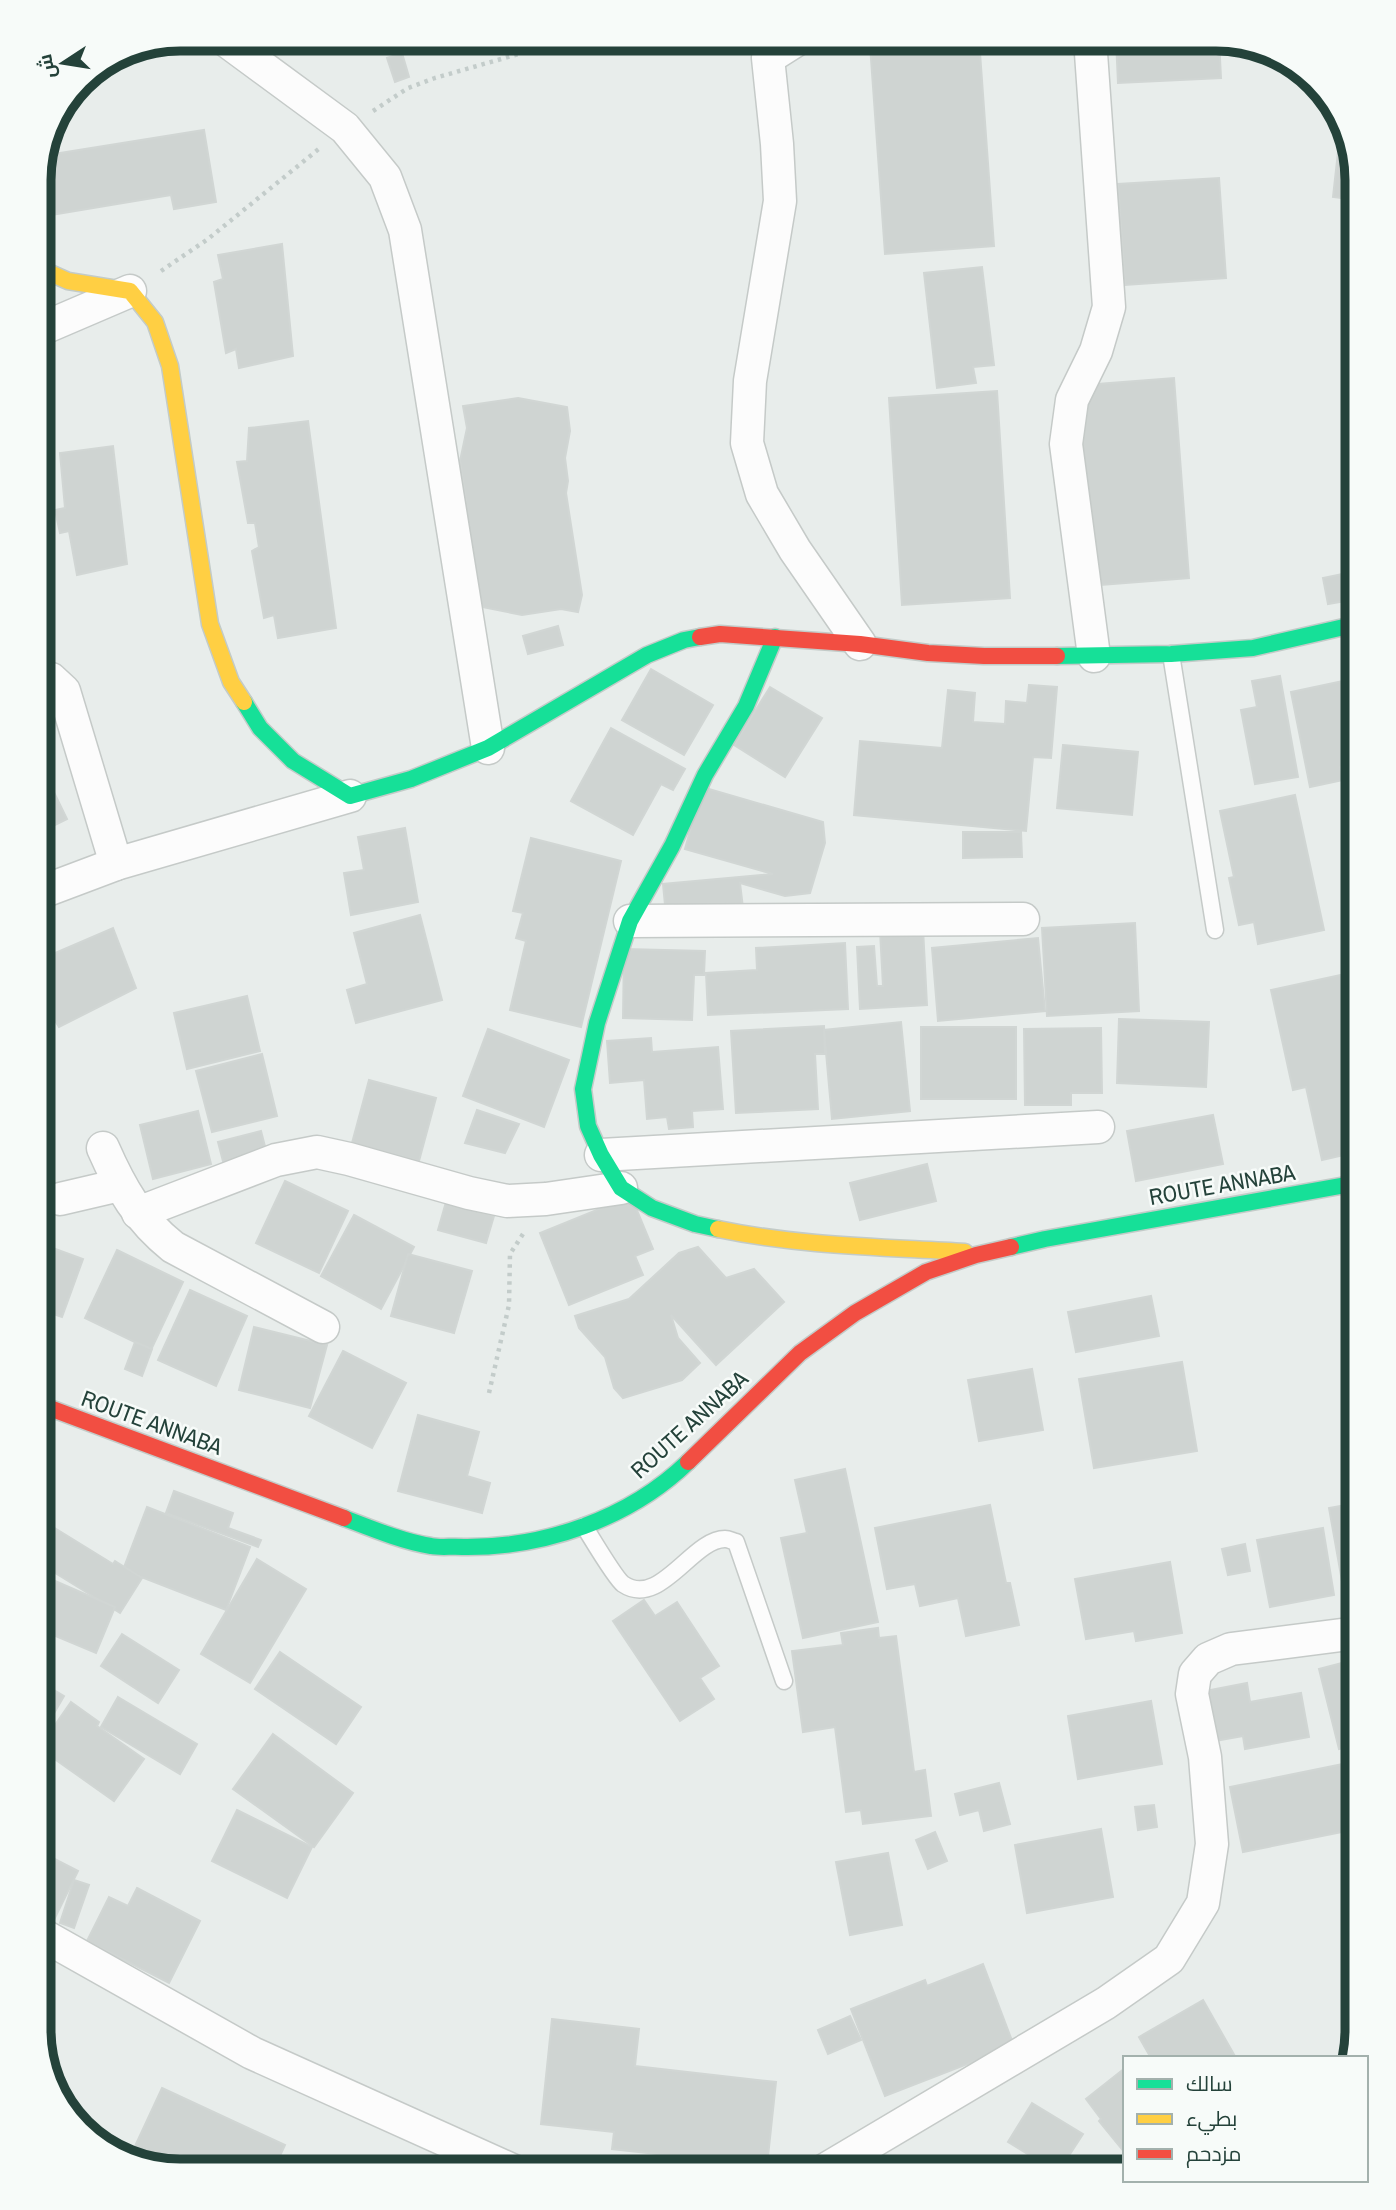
<svg xmlns="http://www.w3.org/2000/svg" width="1396" height="2210" viewBox="0 0 1396 2210" font-family="'Archivo Narrow',Cairo,sans-serif">
  <style>
    .building { fill: #cfd4d2; stroke: #d1d6d4; stroke-width: 2 }
    .lines { fill: none; stroke-linecap: round; stroke-linejoin: round }
    .lane-casing { stroke: #c5cac8; stroke-width: 19 }
    .street-casing { stroke: #c5cac8; stroke-width: 35 }
    .fast-casing { stroke: #c3cbc8; stroke-width: 19 }
    .slow-casing { stroke: #c3cbc8; stroke-width: 19 }
    .jam-casing { stroke: #c3cbc8; stroke-width: 19 }
    .path { stroke: #c3ccca; stroke-width: 4.5; stroke-dasharray: 3.5 5; stroke-linecap: butt }
    .lane { stroke: #fcfcfc; stroke-width: 16 }
    .street { stroke: #fcfcfc; stroke-width: 32 }
    .fast { stroke: #16e098; stroke-width: 16 }
    .slow { stroke: #ffcf43; stroke-width: 16 }
    .jam { stroke: #f24e42; stroke-width: 16 }
    .labels { text-anchor: middle; dominant-baseline: central; stroke-width: 5; stroke-linejoin: round; paint-order: stroke }
    .street-label { font-size: 23px; fill: #24423a; stroke: #f7fbf9 }
    .rim { fill: none; stroke: #24423a; stroke-width: 9 }
  </style>
  <rect width="100%" height="100%" fill="#e8edeb"/>
  <g class="building">
    <path d="M 960,39 L 979,39 L 994,246 L 885,254 L 870,45 Z"/>
    <path d="M 1116,39 L 1219,39 L 1221,78 L 1118,83 Z"/>
    <path d="M 402,53 L 409,77 L 395,82 L 387,58 Z"/>
    <path d="M 1342,116 L 1358,180 L 1357,200 L 1333,197 Z"/>
    <path d="M 204,130 L 216,202 L 174,209 L 171,195 L 39,217 L 39,171 L 42,156 Z"/>
    <path d="M 1219,178 L 1226,278 L 1125,285 L 1118,184 Z"/>
    <path d="M 282,244 L 293,356 L 239,368 L 236,349 L 226,353 L 214,282 L 223,279 L 218,255 Z"/>
    <path d="M 982,267 L 994,365 L 973,367 L 976,383 L 937,388 L 924,273 Z"/>
    <path d="M 1174,378 L 1189,578 L 1088,586 L 1072,386 Z"/>
    <path d="M 997,391 L 1010,598 L 902,605 L 889,398 Z"/>
    <path d="M 518,398 L 567,407 L 570,431 L 565,458 L 568,481 L 566,493 L 582,595 L 578,612 L 561,609 L 522,615 L 477,606 L 463,517 L 466,501 L 460,461 L 467,428 L 463,406 Z"/>
    <path d="M 308,421 L 336,628 L 278,638 L 274,615 L 264,618 L 252,551 L 259,547 L 255,523 L 248,523 L 237,462 L 247,461 L 249,428 Z"/>
    <path d="M 113,446 L 127,564 L 77,575 L 69,531 L 60,533 L 55,510 L 65,508 L 60,453 Z"/>
    <path d="M 1357,571 L 1357,599 L 1328,604 L 1323,578 Z"/>
    <path d="M 558,626 L 563,645 L 528,654 L 523,636 Z"/>
    <path d="M 651,669 L 713,705 L 684,755 L 622,720 Z"/>
    <path d="M 1280,676 L 1298,777 L 1255,784 L 1241,710 L 1257,707 L 1252,681 Z"/>
    <path d="M 1357,678 L 1357,764 L 1340,767 L 1343,780 L 1310,787 L 1291,692 Z"/>
    <path d="M 1029,685 L 1057,687 L 1051,758 L 1033,757 L 1026,831 L 854,815 L 860,741 L 942,748 L 948,690 L 975,693 L 973,722 L 1005,724 L 1006,701 L 1027,703 Z"/>
    <path d="M 770,687 L 822,718 L 785,777 L 734,745 Z"/>
    <path d="M 611,728 L 685,769 L 673,790 L 661,784 L 633,835 L 571,801 Z"/>
    <path d="M 1063,745 L 1138,752 L 1132,815 L 1057,808 Z"/>
    <path d="M 47,778 L 67,819 L 39,833 L 39,782 Z"/>
    <path d="M 1357,784 L 1357,819 L 1350,786 Z"/>
    <path d="M 702,787 L 823,822 L 825,843 L 810,893 L 785,896 L 740,883 L 743,908 L 665,905 L 663,884 L 773,874 L 685,849 Z"/>
    <path d="M 1295,795 L 1324,930 L 1258,944 L 1254,922 L 1239,925 L 1229,878 L 1234,877 L 1220,811 Z"/>
    <path d="M 405,828 L 418,902 L 351,915 L 344,873 L 364,870 L 358,837 Z"/>
    <path d="M 963,832 L 1021,832 L 1022,857 L 963,858 Z"/>
    <path d="M 531,838 L 621,861 L 581,1027 L 510,1010 L 526,941 L 516,938 L 523,913 L 513,911 Z"/>
    <path d="M 420,915 L 442,1000 L 356,1023 L 347,990 L 367,984 L 354,933 Z"/>
    <path d="M 1135,923 L 1139,1011 L 1047,1016 L 1042,928 Z"/>
    <path d="M 113,928 L 136,988 L 59,1027 L 39,995 L 39,960 Z"/>
    <path d="M 923,928 L 927,1005 L 860,1009 L 857,947 L 874,946 L 877,986 L 883,986 L 880,931 Z"/>
    <path d="M 1038,938 L 1045,1011 L 938,1021 L 932,948 Z"/>
    <path d="M 845,943 L 848,1009 L 708,1015 L 706,973 L 757,970 L 756,948 Z"/>
    <path d="M 624,949 L 705,951 L 704,975 L 694,975 L 692,1020 L 623,1018 Z"/>
    <path d="M 1350,973 L 1357,1006 L 1357,1152 L 1322,1160 L 1306,1087 L 1293,1090 L 1271,990 Z"/>
    <path d="M 247,996 L 260,1051 L 187,1069 L 174,1013 Z"/>
    <path d="M 1119,1019 L 1209,1022 L 1206,1087 L 1117,1083 Z"/>
    <path d="M 901,1022 L 910,1111 L 832,1119 L 824,1030 Z"/>
    <path d="M 824,1026 L 825,1054 L 815,1054 L 818,1109 L 736,1113 L 731,1031 Z"/>
    <rect x="921" y="1027" width="95" height="72"/>
    <path d="M 1101,1028 L 1102,1093 L 1071,1093 L 1071,1105 L 1025,1105 L 1024,1029 Z"/>
    <path d="M 488,1029 L 569,1060 L 544,1127 L 463,1096 Z"/>
    <path d="M 651,1038 L 652,1052 L 718,1047 L 723,1109 L 692,1111 L 693,1127 L 669,1129 L 667,1117 L 647,1119 L 644,1080 L 610,1083 L 607,1041 Z"/>
    <path d="M 262,1054 L 277,1116 L 212,1132 L 196,1071 Z"/>
    <path d="M 40,1075 L 46,1101 L 39,1103 L 39,1076 Z"/>
    <path d="M 369,1080 L 436,1098 L 419,1161 L 352,1143 Z"/>
    <path d="M 477,1110 L 519,1124 L 505,1153 L 465,1143 Z"/>
    <path d="M 198,1111 L 211,1164 L 153,1179 L 140,1125 Z"/>
    <path d="M 1213,1115 L 1223,1164 L 1136,1181 L 1127,1131 Z"/>
    <path d="M 261,1131 L 268,1158 L 225,1169 L 218,1142 Z"/>
    <path d="M 927,1164 L 936,1201 L 860,1220 L 850,1183 Z"/>
    <path d="M 285,1181 L 348,1211 L 319,1273 L 256,1243 Z"/>
    <path d="M 631,1196 L 653,1249 L 635,1256 L 643,1275 L 569,1305 L 540,1233 Z"/>
    <path d="M 446,1202 L 494,1216 L 486,1243 L 438,1230 Z"/>
    <path d="M 354,1215 L 414,1247 L 381,1309 L 321,1276 Z"/>
    <path d="M 39,1243 L 83,1259 L 62,1317 L 39,1309 Z"/>
    <path d="M 698,1247 L 726,1278 L 754,1269 L 784,1302 L 716,1365 L 671,1315 L 678,1338 L 700,1363 L 682,1380 L 623,1398 L 614,1388 L 605,1357 L 579,1328 L 575,1316 L 629,1299 L 679,1253 Z"/>
    <path d="M 117,1250 L 183,1282 L 151,1350 L 85,1318 Z"/>
    <path d="M 408,1254 L 472,1271 L 454,1333 L 391,1316 Z"/>
    <path d="M 190,1290 L 247,1316 L 216,1386 L 158,1360 Z"/>
    <path d="M 1151,1296 L 1159,1336 L 1076,1352 L 1068,1312 Z"/>
    <path d="M 254,1327 L 327,1345 L 310,1408 L 239,1390 Z"/>
    <path d="M 135,1342 L 152,1349 L 142,1376 L 125,1369 Z"/>
    <path d="M 343,1351 L 406,1383 L 372,1448 L 309,1416 Z"/>
    <path d="M 1182,1362 L 1197,1451 L 1094,1468 L 1079,1379 Z"/>
    <path d="M 1032,1369 L 1043,1430 L 979,1441 L 968,1380 Z"/>
    <path d="M 418,1415 L 479,1432 L 467,1476 L 490,1483 L 482,1513 L 398,1491 Z"/>
    <path d="M 845,1469 L 878,1622 L 803,1638 L 781,1538 L 807,1533 L 795,1480 Z"/>
    <path d="M 174,1491 L 233,1513 L 228,1528 L 261,1540 L 258,1547 L 166,1513 Z"/>
    <path d="M 1357,1503 L 1357,1596 L 1345,1598 L 1329,1508 Z"/>
    <path d="M 990,1505 L 1006,1583 L 1010,1583 L 1019,1625 L 966,1636 L 958,1598 L 920,1606 L 915,1584 L 887,1589 L 875,1528 Z"/>
    <path d="M 147,1507 L 250,1547 L 226,1610 L 123,1570 Z"/>
    <path d="M 53,1527 L 113,1564 L 115,1561 L 142,1578 L 120,1613 L 39,1563 L 39,1551 Z"/>
    <path d="M 1323,1528 L 1334,1595 L 1270,1607 L 1257,1540 Z"/>
    <path d="M 1245,1544 L 1250,1571 L 1228,1575 L 1222,1549 Z"/>
    <path d="M 257,1559 L 306,1589 L 250,1683 L 201,1654 Z"/>
    <path d="M 1170,1562 L 1182,1633 L 1136,1641 L 1134,1631 L 1086,1639 L 1075,1579 Z"/>
    <path d="M 39,1574 L 115,1607 L 96,1653 L 39,1629 Z"/>
    <path d="M 644,1600 L 655,1616 L 677,1602 L 719,1666 L 700,1678 L 714,1699 L 680,1721 L 613,1621 Z"/>
    <path d="M 878,1628 L 879,1638 L 896,1636 L 914,1772 L 925,1770 L 931,1816 L 863,1824 L 861,1810 L 846,1812 L 835,1727 L 803,1732 L 792,1651 L 843,1645 L 841,1633 Z"/>
    <path d="M 122,1634 L 179,1670 L 158,1703 L 101,1666 Z"/>
    <path d="M 39,1646 L 53,1654 L 39,1680 Z"/>
    <path d="M 280,1652 L 361,1707 L 336,1744 L 255,1689 Z"/>
    <path d="M 1357,1659 L 1357,1745 L 1339,1749 L 1319,1669 Z"/>
    <path d="M 39,1681 L 64,1696 L 39,1739 Z"/>
    <path d="M 1247,1683 L 1250,1702 L 1301,1693 L 1309,1737 L 1245,1749 L 1243,1736 L 1209,1742 L 1200,1692 Z"/>
    <path d="M 118,1697 L 197,1744 L 180,1774 L 101,1727 Z"/>
    <path d="M 1151,1701 L 1162,1764 L 1078,1779 L 1068,1716 Z"/>
    <path d="M 71,1702 L 99,1722 L 97,1726 L 144,1759 L 114,1801 L 39,1748 Z"/>
    <path d="M 273,1734 L 353,1793 L 314,1847 L 233,1789 Z"/>
    <path d="M 1343,1764 L 1357,1829 L 1243,1852 L 1230,1787 Z"/>
    <path d="M 999,1783 L 1010,1824 L 984,1831 L 979,1810 L 960,1815 L 955,1794 Z"/>
    <path d="M 1154,1805 L 1157,1827 L 1138,1830 L 1135,1807 Z"/>
    <path d="M 237,1810 L 312,1847 L 287,1898 L 212,1861 Z"/>
    <path d="M 1101,1829 L 1113,1897 L 1027,1913 L 1015,1845 Z"/>
    <path d="M 935,1832 L 947,1861 L 928,1869 L 916,1840 Z"/>
    <path d="M 39,1851 L 78,1871 L 51,1926 L 39,1920 Z"/>
    <path d="M 888,1853 L 902,1925 L 850,1935 L 836,1862 Z"/>
    <path d="M 74,1880 L 89,1885 L 74,1928 L 60,1923 Z"/>
    <path d="M 137,1888 L 200,1921 L 169,1983 L 87,1941 L 109,1897 L 128,1906 Z"/>
    <path d="M 983,1964 L 1014,2046 L 885,2096 L 851,2009 L 925,1980 L 927,1986 Z"/>
    <path d="M 1203,2000 L 1236,2058 L 1151,2058 L 1139,2037 Z"/>
    <path d="M 850,2016 L 861,2040 L 828,2054 L 818,2030 Z"/>
    <path d="M 552,2019 L 639,2029 L 635,2066 L 776,2082 L 767,2166 L 612,2149 L 614,2132 L 541,2124 Z"/>
    <path d="M 43,2050 L 55,2056 L 48,2070 Z"/>
    <path d="M 1125,2068 L 1125,2153 L 1099,2121 L 1101,2119 L 1086,2099 Z"/>
    <path d="M 162,2088 L 285,2145 L 273,2171 L 171,2171 L 130,2157 Z"/>
    <path d="M 1032,2103 L 1083,2134 L 1059,2171 L 1055,2171 L 1008,2142 Z"/>
    <path d="M 998,2156 L 1022,2171 L 987,2171 Z"/>
  </g>
  <g class="lines">
    <g class="lane-casing">
      <g id="lane">
        <path d="M 1171,654 L 1215,930"/>
        <path d="M 584,1526 C 591,1537 615,1578 623,1584 C 660,1609 692,1539 725,1539 C 729,1539 732,1541 736,1542 L 784,1681"/>
      </g>
    </g>
    <g class="street-casing">
      <g id="street">
        <path d="M 224,39 L 345,128 L 385,177 L 405,230 L 488,748"/>
        <path d="M 798,39 L 768,58 L 777,144 L 780,201 L 750,381 L 747,443 L 762,494 L 795,550 L 860,644"/>
        <path d="M 1090,39 L 1109,307 L 1096,351 L 1072,400 L 1066,444 L 1094,656"/>
        <path d="M 39,330 L 130,291"/>
        <path d="M 39,678 L 51,679 L 64,691 L 116,864"/>
        <path d="M 39,893 L 116,864 L 350,796"/>
        <path d="M 630,921 L 1023,919"/>
        <path d="M 103,1148 C 121,1189 138,1219 173,1247 L 323,1327"/>
        <path d="M 601,1155 L 1098,1127"/>
        <path d="M 60,1199 L 120,1185"/>
        <path d="M 138,1213 L 276,1160 L 317,1152 L 349,1159 L 469,1193 L 507,1201 L 546,1199 L 621,1188"/>
        <path d="M 39,1933 L 252,2053 L 514,2171"/>
        <path d="M 823,2171 L 1106,2003 L 1169,1959 L 1203,1903 L 1212,1844 L 1205,1757 L 1192,1694 L 1195,1674 L 1208,1659 L 1231,1649 L 1357,1633"/>
      </g>
    </g>
    <g class="fast-casing">
      <g id="fast">
        <path d="M 1057,656 L 1171,654 L 1253,648 L 1357,624"/>
        <path d="M 244,702 L 260,728 L 293,761 L 350,796 L 411,779 L 488,748 L 647,655 L 684,640 L 700,637"/>
        <path d="M 718,1229 L 695,1224 L 652,1208 L 621,1188 L 601,1155 L 588,1126 L 583,1089 L 597,1023 L 630,921 L 672,846 L 705,775 L 746,706 L 775,637"/>
        <path d="M 1011,1247 L 1045,1239 L 1357,1183"/>
        <path d="M 344,1518 C 370,1528 404,1542 431,1546 C 441,1548 452,1546 463,1547 C 544,1548 629,1519 688,1462"/>
      </g>
    </g>
    <g class="slow-casing">
      <g id="slow">
        <path d="M 39,268 L 68,281 L 130,291 L 155,322 L 170,366 L 210,624 L 231,682 L 244,702"/>
        <path d="M 718,1229 C 799,1246 883,1247 965,1252"/>
      </g>
    </g>
    <g class="jam-casing">
      <g id="jam">
        <path d="M 700,637 L 720,634 L 860,644 L 928,653 L 984,656 L 1057,656"/>
        <path d="M 39,1404 L 344,1518"/>
        <path d="M 688,1462 L 800,1353 L 855,1313 L 926,1272 L 976,1255 L 1011,1247"/>
      </g>
    </g>
    <g class="path">
      <path d="M 373,111 L 408,88 L 435,78 L 529,51 L 589,39"/>
      <path d="M 161,271 L 208,239 L 320,148"/>
      <path d="M 489,1393 L 509,1305 L 510,1254 L 523,1234"/>
    </g>
    <use href="#lane" class="lane"/>
    <use href="#street" class="street"/>
    <use href="#fast" class="fast"/>
    <use href="#slow" class="slow"/>
    <use href="#jam" class="jam"/>
  </g>
  <g class="labels">
    <g class="street-label">
      <text transform="translate(1222 1184) rotate(-10)">ROUTE ANNABA</text>
      <text transform="translate(152 1422) rotate(20)">ROUTE ANNABA</text>
      <text transform="translate(689 1424) rotate(-42)">ROUTE ANNABA</text>
    </g>
  </g>
  <path d="M0 0H1396V2210H0ZM180 51H1216A129 129 0 0 1 1345 180V2030A129 129 0 0 1 1216 2159H180A129 129 0 0 1 51 2030V180A129 129 0 0 1 180 51Z" fill="#f7fbf9" fill-rule="evenodd"/>
  <path class="rim" d="M180 51H1216A129 129 0 0 1 1345 180V2030A129 129 0 0 1 1216 2159H180A129 129 0 0 1 51 2030V180A129 129 0 0 1 180 51Z"/>
  <rect x="1123" y="2056" width="245" height="126" fill="#f7fbf9" stroke="#a3b1ad" stroke-width="2"/>
  <rect x="1137" y="2079" width="35" height="10" fill="#16e098" stroke="#a3b1ad" stroke-width="2"/>
  <text x="1186" y="2091" font-size="21" fill="#24423a">سالك</text>
  <rect x="1137" y="2114" width="35" height="10" fill="#ffcf43" stroke="#a3b1ad" stroke-width="2"/>
  <text x="1186" y="2126" font-size="21" fill="#24423a">بطيء</text>
  <rect x="1137" y="2149" width="35" height="10" fill="#f24e42" stroke="#a3b1ad" stroke-width="2"/>
  <text x="1186" y="2161" font-size="21" fill="#24423a">مزدحم</text>
  <g transform="translate(63 63) rotate(258)" stroke="#f7fbf9" stroke-width="5" paint-order="stroke">
  <path d="M0-5L12 26L0 18L-12 26Z" fill="#24423a"/>
  <text y="-10" font-size="19" font-weight="bold" text-anchor="middle" fill="#24423a">ش</text>
  </g>
</svg>
